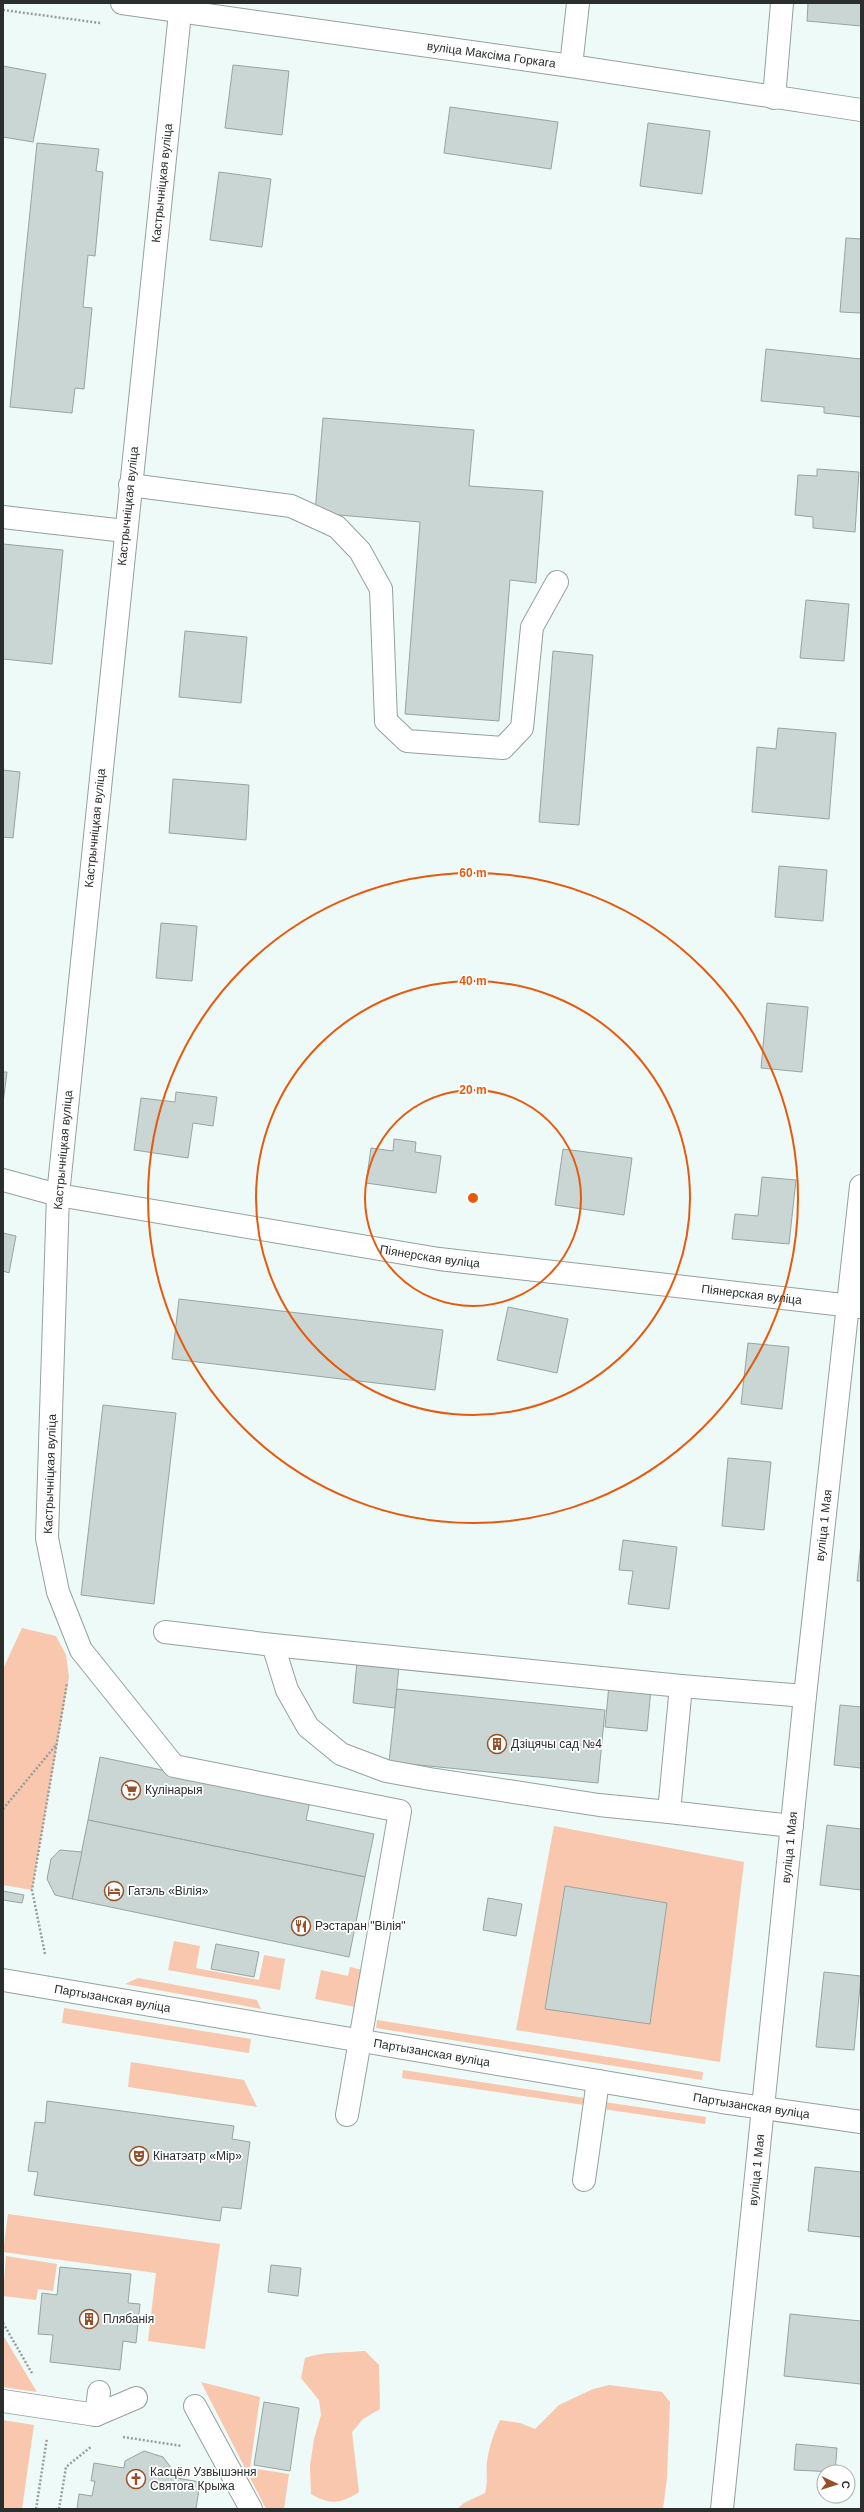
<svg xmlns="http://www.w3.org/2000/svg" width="864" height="2512" viewBox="0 0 864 2512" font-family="Helvetica,sans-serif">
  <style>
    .green { fill: #f8c7ae }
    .building { fill: #c9d6d3; stroke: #98a4a1 }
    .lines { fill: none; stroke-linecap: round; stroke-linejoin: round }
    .minor-casing { stroke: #95a19e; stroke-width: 24 }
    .path { stroke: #959f9c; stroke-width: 2.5; stroke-dasharray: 2 2; stroke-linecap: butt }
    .minor { stroke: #fff; stroke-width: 22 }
    .ring { fill: none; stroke: #e8590c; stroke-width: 2 }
    .labels { text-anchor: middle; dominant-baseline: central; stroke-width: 3.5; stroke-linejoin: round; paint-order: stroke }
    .street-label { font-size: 12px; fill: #2a2f2e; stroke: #fff }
    .poi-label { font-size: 12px; fill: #2a2f2e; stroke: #fff; text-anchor: start }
    .centre { fill: #e8590c; stroke: #fff; stroke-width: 2 }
    .ring-label { font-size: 12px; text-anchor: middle; font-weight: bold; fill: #e8590c; stroke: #fff; stroke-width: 3.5; stroke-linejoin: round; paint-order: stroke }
  </style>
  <rect width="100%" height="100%" fill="#edfaf7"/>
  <g class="green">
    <path d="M 22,1628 L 56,1636 L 66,1655 L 69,1677 L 32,1890 L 3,1885 L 3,1669 Z"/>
    <path d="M 554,1826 L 744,1862 L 720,2062 L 516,2030 Z"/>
    <path d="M 174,1941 L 200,1946 L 196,1968 L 259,1980 L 264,1955 L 285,1959 L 280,1990 L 168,1970 Z"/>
    <path d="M 350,1967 L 363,1970 L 355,2007 L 315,1999 L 321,1970 L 348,1976 Z"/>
    <path d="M 138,1978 L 257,2000 L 261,2009 L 125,1984 Z"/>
    <path d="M 64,2008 L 251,2039 L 249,2053 L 62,2023 Z"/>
    <path d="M 377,2020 L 703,2072 L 702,2080 L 376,2028 Z"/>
    <path d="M 131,2062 L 244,2080 L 257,2107 L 128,2087 Z"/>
    <path d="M 403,2070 L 585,2098 L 584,2105 L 402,2078 Z"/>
    <path d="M 604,2102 L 706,2117 L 705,2124 L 603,2109 Z"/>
    <path d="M 8,2214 L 220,2244 L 205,2349 L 148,2341 L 156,2273 L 3,2252 Z"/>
    <path d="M 6,2256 L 57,2264 L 53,2291 L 38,2289 L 36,2300 L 3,2296 Z"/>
    <path d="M 3,2335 L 37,2392 L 3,2387 Z"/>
    <path d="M 365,2351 L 379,2365 L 380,2409 L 363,2419 L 352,2432 L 359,2492 C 341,2504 329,2505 311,2494 L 310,2466 L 314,2439 L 321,2415 L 319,2400 L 301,2378 L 305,2358 C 325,2351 344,2353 365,2351 Z"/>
    <path d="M 201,2382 L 260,2397 L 250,2468 L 289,2474 L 284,2509 L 266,2509 Z"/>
    <path d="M 609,2385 L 662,2392 L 670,2402 L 667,2478 L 663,2509 L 457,2509 L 464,2503 L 485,2493 C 488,2482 486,2474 487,2462 C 489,2447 494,2433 500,2420 L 520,2423 L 535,2429 L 559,2405 L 593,2389 Z"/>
    <path d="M 3,2420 L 34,2425 L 22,2509 L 3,2509 Z"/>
  </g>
  <g class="building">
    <path d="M 808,3 L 861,3 L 861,26 L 807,21 Z"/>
    <path d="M 233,65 L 289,71 L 282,135 L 225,128 Z"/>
    <path d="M 3,66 L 46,74 L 33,142 L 3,137 Z"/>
    <path d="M 450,107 L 558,122 L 551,169 L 444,153 Z"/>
    <path d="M 648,123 L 710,131 L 702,194 L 640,186 Z"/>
    <path d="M 37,143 L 99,149 L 96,171 L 103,172 L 95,256 L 88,255 L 83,307 L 92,308 L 84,389 L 75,388 L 72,413 L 10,407 Z"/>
    <path d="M 219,172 L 271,179 L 262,247 L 210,240 Z"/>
    <path d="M 846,238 L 861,239 L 861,313 L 840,312 Z"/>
    <path d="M 766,349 L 861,359 L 861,417 L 824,413 L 824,407 L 761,401 Z"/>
    <path d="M 323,418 L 474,430 L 469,486 L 543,491 L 536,583 L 510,580 L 499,721 L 405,714 L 420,522 L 315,513 Z"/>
    <path d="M 817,469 L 859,472 L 855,532 L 813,528 L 813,517 L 795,515 L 798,475 L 817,476 Z"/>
    <path d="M 3,544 L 63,550 L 52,664 L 3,659 Z"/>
    <path d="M 806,600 L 849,604 L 844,661 L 800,658 Z"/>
    <path d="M 185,631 L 247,637 L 241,703 L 179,697 Z"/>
    <path d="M 553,651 L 593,655 L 579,825 L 539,822 Z"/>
    <path d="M 778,728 L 836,733 L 829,819 L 752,812 L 757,747 L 776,749 Z"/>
    <path d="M 3,770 L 20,772 L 13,838 L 3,837 Z"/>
    <path d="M 173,779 L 249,785 L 246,840 L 169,833 Z"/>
    <path d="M 779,866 L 827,870 L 823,921 L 775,917 Z"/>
    <path d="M 161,923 L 197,926 L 192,981 L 156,978 Z"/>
    <path d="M 767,1003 L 808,1007 L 802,1072 L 761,1068 Z"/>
    <path d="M 3,1072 L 7,1072 L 3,1103 Z"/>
    <path d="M 176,1092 L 217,1097 L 213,1126 L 193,1123 L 188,1158 L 134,1150 L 141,1098 L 175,1102 Z"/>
    <path d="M 394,1139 L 416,1142 L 415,1152 L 441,1156 L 436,1193 L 366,1183 L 371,1148 L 393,1151 Z"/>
    <path d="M 563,1149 L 632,1158 L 624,1215 L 555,1205 Z"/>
    <path d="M 762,1177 L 796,1180 L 789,1244 L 732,1239 L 735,1214 L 758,1216 Z"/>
    <path d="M 3,1233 L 16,1236 L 9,1273 L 3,1271 Z"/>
    <path d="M 179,1299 L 443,1330 L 435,1390 L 172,1359 Z"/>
    <path d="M 508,1307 L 568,1319 L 557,1373 L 497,1360 Z"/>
    <path d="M 748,1343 L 789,1347 L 782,1409 L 741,1404 Z"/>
    <path d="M 103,1405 L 176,1413 L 154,1604 L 81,1595 Z"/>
    <path d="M 728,1458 L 771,1462 L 764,1530 L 722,1526 Z"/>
    <path d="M 623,1540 L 677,1547 L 669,1609 L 628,1604 L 633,1571 L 619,1570 Z"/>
    <path d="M 861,1543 L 861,1581 L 857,1581 Z"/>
    <path d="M 357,1662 L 399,1666 L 395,1708 L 353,1703 Z"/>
    <path d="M 609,1685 L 651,1689 L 647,1731 L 605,1727 Z"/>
    <path d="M 397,1689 L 605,1710 L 598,1783 L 389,1762 Z"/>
    <path d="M 840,1705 L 861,1707 L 861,1768 L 834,1765 Z"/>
    <path d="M 100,1757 L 310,1801 L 306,1820 L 374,1834 L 365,1877 L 88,1820 Z"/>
    <path d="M 88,1820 L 365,1877 L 349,1957 L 72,1899 Z"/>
    <path d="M 827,1825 L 861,1829 L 861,1890 L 820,1885 Z"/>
    <path d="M 60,1850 L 82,1852 L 72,1899 L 55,1895 L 47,1879 L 51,1859 Z"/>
    <path d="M 565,1886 L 667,1903 L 650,2024 L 545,2009 Z"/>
    <path d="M 3,1891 L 24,1895 L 22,1903 L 3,1900 Z"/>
    <path d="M 488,1898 L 522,1904 L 516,1936 L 483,1930 Z"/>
    <path d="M 216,1944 L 259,1952 L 254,1977 L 211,1969 Z"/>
    <path d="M 824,1972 L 861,1976 L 854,2050 L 816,2047 Z"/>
    <path d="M 47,2101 L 234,2126 L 232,2139 L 250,2142 L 241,2209 L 222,2207 L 220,2221 L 34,2195 L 38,2172 L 28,2171 L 35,2122 L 45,2123 Z"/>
    <path d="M 815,2167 L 861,2172 L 861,2237 L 808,2231 Z"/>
    <path d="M 271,2265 L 301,2268 L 298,2296 L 268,2292 Z"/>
    <path d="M 60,2267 L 131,2274 L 128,2303 L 140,2304 L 136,2343 L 123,2341 L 120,2370 L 50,2362 L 53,2335 L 38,2334 L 42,2293 L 57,2295 Z"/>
    <path d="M 790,2314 L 861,2321 L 861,2384 L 784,2376 Z"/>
    <path d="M 264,2402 L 299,2408 L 290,2471 L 254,2465 Z"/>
    <path d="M 796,2444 L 837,2448 L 835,2472 L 794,2470 Z"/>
    <path d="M 144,2451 L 163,2457 L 172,2469 L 171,2477 L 200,2482 L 196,2509 L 77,2509 L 79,2494 L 92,2496 L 95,2481 L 91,2481 L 94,2463 L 124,2468 L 125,2461 Z"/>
  </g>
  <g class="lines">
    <g class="minor-casing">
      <g id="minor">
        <path id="s1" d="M 122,3 L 571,66 L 861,110"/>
        <path d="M 181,3 L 58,1195 L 47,1538 L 58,1592 L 81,1650 L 174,1766 L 400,1811 L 347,2115"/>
        <path d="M 571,66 L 578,3"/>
        <path d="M 774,98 L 782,3"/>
        <path d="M 130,485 L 291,506 L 337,527 L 360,551 L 381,589 L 386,721 L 407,741 L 503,748 L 522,728 L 532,627 L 557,582"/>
        <path d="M 3,517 L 125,531"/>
        <path id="s2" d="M 3,1180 L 58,1195 L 439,1259 L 861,1307"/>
        <path d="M 165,1632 L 273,1645 L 681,1686"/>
        <path d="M 273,1645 L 287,1690 L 308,1727 L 341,1754 L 386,1771 L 430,1779 L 599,1805 L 669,1812"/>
        <path d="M 792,1826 L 669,1812 L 681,1686 L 805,1696"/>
        <path id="s3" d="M 3,1980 L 722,2102 L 861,2122"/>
        <path d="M 584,2180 L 598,2081"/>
        <path d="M 3,2401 L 96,2415 L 99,2392"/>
        <path d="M 195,2406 L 251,2509"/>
        <path d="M 96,2415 L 136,2398"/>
        <path id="s4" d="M 722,2509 L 805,1696 L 861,1186"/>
      </g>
    </g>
    <g class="path">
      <path d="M 3,10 L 100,23"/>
      <path d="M 3,1809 L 56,1745"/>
      <path d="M 45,1954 L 32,1890 L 67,1683"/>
      <path d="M 3,2323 L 33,2375"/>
      <path d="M 123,2437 L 182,2446"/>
      <path d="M 36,2509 L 47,2438"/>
      <path d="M 59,2509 L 66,2467 L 92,2446"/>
    </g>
    <use href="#minor" class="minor"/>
  </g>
  <g class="ring">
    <circle cx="473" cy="1198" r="108"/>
    <circle cx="473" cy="1198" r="217"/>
    <circle cx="473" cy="1198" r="325"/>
  </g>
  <defs>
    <g id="building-ring" transform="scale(1)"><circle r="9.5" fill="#fff" stroke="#975029" stroke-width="1.5"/><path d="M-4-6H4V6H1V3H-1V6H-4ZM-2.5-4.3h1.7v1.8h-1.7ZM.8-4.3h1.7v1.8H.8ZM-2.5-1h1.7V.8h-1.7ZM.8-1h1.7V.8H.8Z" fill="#975029"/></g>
    <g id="supermarket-ring" transform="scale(1)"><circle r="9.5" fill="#fff" stroke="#975029" stroke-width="1.5"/><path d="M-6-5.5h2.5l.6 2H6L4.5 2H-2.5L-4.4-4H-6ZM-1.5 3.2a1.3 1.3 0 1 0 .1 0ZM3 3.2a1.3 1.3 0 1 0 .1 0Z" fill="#975029"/></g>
    <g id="hotel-ring" transform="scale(1)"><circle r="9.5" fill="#fff" stroke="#975029" stroke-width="1.5"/><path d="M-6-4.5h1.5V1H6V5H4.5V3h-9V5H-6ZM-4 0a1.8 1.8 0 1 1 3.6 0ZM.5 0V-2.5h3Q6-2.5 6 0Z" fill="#975029"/></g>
    <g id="restaurant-ring" transform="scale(1)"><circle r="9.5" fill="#fff" stroke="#975029" stroke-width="1.5"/><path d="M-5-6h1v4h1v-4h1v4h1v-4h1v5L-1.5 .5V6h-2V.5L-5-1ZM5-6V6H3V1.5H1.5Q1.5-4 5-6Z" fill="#975029"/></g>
    <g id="theatre-ring" transform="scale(1)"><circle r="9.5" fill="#fff" stroke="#975029" stroke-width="1.5"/><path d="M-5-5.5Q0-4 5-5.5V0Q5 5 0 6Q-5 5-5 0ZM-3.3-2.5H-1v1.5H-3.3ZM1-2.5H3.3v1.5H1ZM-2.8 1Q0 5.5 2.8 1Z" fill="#975029"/></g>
    <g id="church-ring" transform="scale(1)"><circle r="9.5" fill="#fff" stroke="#975029" stroke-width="1.5"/><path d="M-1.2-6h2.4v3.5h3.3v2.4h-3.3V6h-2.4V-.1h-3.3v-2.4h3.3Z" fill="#975029"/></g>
  </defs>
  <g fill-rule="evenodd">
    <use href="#building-ring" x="497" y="1744"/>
    <use href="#supermarket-ring" x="131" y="1790"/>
    <use href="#hotel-ring" x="114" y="1891"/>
    <use href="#restaurant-ring" x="301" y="1926"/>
    <use href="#theatre-ring" x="139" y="2156"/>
    <use href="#building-ring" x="89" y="2319"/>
    <use href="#church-ring" x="136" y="2479"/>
  </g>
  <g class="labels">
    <g class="street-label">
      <text stroke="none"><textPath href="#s1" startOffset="373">вуліца Максіма Горкага</textPath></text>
      <text transform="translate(162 183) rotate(-84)">Кастрычніцкая вуліца</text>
      <text transform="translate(128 506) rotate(-84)">Кастрычніцкая вуліца</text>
      <text transform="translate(95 828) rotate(-84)">Кастрычніцкая вуліца</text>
      <text transform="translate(63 1150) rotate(-85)">Кастрычніцкая вуліца</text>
      <text stroke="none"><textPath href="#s2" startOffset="434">Піянерская вуліца</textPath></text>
      <text stroke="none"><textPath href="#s2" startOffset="758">Піянерская вуліца</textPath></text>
      <text transform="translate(50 1474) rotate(-88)">Кастрычніцкая вуліца</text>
      <text stroke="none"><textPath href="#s4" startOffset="989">вуліца 1 Мая</textPath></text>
      <text stroke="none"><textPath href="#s4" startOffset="665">вуліца 1 Мая</textPath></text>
      <text stroke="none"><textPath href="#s3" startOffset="111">Партызанская вуліца</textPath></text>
      <text stroke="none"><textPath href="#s3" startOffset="435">Партызанская вуліца</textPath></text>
      <text stroke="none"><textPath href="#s3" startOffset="759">Партызанская вуліца</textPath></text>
      <text stroke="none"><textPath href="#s4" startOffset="341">вуліца 1 Мая</textPath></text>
    </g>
    <g class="poi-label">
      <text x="511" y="1744">Дзіцячы сад №4</text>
      <text x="145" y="1790">Кулінарыя</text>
      <text x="128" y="1891">Гатэль «Вілія»</text>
      <text x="315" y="1926">Рэстаран "Вілія"</text>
      <text x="153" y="2156">Кінатэатр «Мір»</text>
      <text x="103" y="2319">Плябанія</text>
      <text x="150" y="2472">Касцёл Узвышэння<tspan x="150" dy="14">Святога Крыжа</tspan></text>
    </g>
  </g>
  <circle cx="473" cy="1198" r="6" class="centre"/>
  <g class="ring-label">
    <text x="473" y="877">60 m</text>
    <text x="473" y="985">40 m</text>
    <text x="473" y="1094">20 m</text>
  </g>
  <rect width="864" height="2512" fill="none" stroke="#2a2f2e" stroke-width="8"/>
  <g transform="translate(836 2484) rotate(94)"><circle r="19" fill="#ffffff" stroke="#aaacab"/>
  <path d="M0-3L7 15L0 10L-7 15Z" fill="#975029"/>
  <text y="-6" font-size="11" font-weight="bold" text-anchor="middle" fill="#2a2f2e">С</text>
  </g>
</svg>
